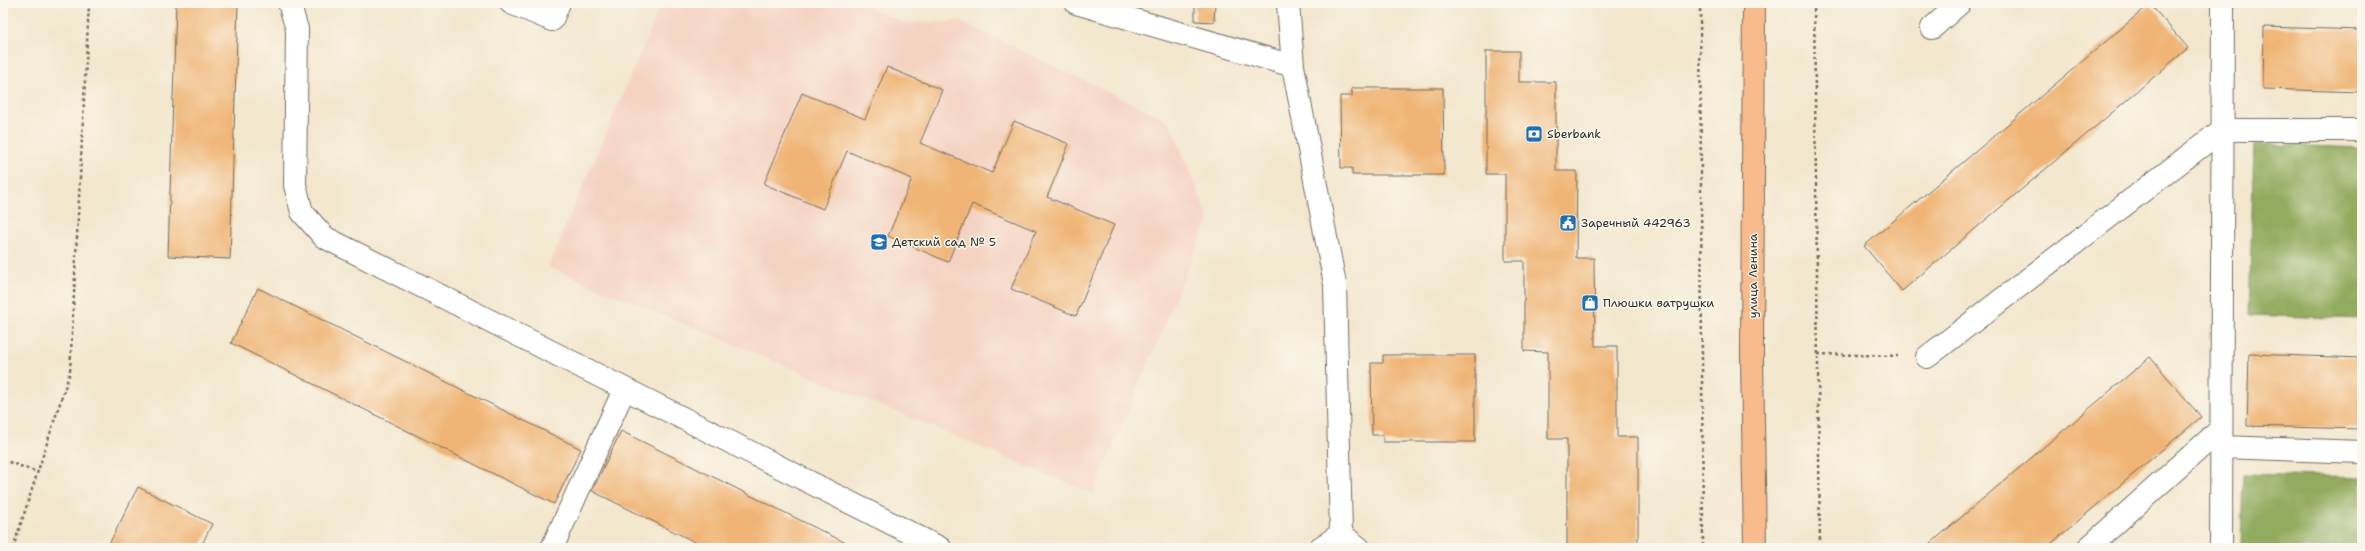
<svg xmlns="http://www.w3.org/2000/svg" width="2365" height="551" viewBox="0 0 2365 551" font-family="'Shantell Sans',sans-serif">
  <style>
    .built { fill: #f5d3c2 }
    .forest { fill: #92ac5e; stroke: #5e6c44 }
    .building { fill: #f0b576 }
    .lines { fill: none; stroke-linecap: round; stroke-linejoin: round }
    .minor-casing { stroke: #716d64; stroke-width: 24 }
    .major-casing { stroke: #716d64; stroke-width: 24 }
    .path { stroke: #716d64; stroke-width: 2.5; stroke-dasharray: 3 3; stroke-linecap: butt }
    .minor { stroke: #fff; stroke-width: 22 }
    .major { stroke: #fabb8c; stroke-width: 22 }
    .labels { text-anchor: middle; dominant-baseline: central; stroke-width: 3; stroke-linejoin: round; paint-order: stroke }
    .poi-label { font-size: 12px; fill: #2b2b2b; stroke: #fbf7ec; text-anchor: start }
    .street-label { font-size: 12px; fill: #2b2b2b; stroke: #fbf7ec }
  </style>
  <rect width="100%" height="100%" fill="#fbf7ec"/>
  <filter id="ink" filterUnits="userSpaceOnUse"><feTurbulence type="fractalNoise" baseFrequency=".025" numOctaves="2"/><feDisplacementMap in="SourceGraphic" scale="8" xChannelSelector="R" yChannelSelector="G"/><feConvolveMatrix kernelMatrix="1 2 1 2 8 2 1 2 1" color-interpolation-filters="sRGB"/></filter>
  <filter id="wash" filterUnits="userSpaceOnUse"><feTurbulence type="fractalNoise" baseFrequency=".012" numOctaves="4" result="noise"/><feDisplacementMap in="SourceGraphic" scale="16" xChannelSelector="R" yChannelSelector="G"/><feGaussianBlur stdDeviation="0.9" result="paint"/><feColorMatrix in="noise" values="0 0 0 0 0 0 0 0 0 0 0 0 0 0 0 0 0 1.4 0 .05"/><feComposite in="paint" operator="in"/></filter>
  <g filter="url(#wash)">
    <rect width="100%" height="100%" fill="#f3e7ce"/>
    <path class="built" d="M 662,3 L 859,3 L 905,23 L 959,21 L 1169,121 L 1209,218 L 1093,494 L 548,267 Z"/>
    <g class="forest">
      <path d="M 2254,144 L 2362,148 L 2362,319 L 2249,315 Z"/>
      <path d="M 2243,474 L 2362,477 L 2362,548 L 2241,548 Z"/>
    </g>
    <g id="blocks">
      <g class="building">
        <path d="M 176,3 L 238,3 L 230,259 L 168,256 Z"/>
        <path d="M 1195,3 L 1215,3 L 1214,22 L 1195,21 Z"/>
        <path d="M 2150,4 L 2188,48 L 1902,291 L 1864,246 Z"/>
        <path d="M 2264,27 L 2362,30 L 2362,92 L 2263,89 Z"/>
        <path d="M 1486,51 L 1519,51 L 1519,82 L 1556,82 L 1556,171 L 1577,171 L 1576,258 L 1594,258 L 1595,346 L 1617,346 L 1617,437 L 1638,437 L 1638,548 L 1567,548 L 1567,439 L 1548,439 L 1548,352 L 1524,351 L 1524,261 L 1505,261 L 1505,174 L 1486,174 Z"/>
        <path d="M 887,67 L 942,90 L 920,143 L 992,173 L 1014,121 L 1069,144 L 1047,197 L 1114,225 L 1076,316 L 1011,289 L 1036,231 L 972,204 L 948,262 L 888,236 L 912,179 L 847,151 L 823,209 L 764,184 L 802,93 L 865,119 Z"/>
        <path d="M 1352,88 L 1443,88 L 1444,175 L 1352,175 L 1352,168 L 1341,168 L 1340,96 L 1352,96 Z"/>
        <path d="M 258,288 L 581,449 L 554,504 L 231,343 Z"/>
        <path d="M 2249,354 L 2362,358 L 2362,429 L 2247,426 Z"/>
        <path d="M 1383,355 L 1475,355 L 1475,442 L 1383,442 L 1383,435 L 1372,435 L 1371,363 L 1383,363 Z"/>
        <path d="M 2150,357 L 2201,417 L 2046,548 L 1925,548 Z"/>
        <path d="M 621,431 L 856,548 L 707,548 L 592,491 Z"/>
        <path d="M 138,487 L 212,524 L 200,548 L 107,548 Z"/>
      </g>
    </g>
  </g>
  <g filter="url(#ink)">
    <use href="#blocks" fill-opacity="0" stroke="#716d64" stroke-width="1"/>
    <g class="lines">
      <g class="minor-casing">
        <g id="minor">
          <path d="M 289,3 L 297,29 L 295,185 L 302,212 L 324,237 L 940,548"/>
          <path d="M 511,3 L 552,20 L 559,3"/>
          <path d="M 1076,3 L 1293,66"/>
          <path d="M 1288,3 L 1293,66 L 1335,284 L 1341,534"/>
          <path d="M 1932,28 L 1960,3"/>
          <path d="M 1927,357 L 2222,130 L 2362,130"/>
          <path d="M 2221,447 L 2362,452"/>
          <path d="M 552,548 L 624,390"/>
          <path d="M 1320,548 L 1341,534 L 1359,548"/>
          <path d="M 2088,548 L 2221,429"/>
          <path d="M 2221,548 L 2223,3"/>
        </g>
      </g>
      <g class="major-casing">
        <path id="major" d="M 1754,3 L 1752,357 L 1755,548"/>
      </g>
      <g class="path">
        <path d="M 1700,3 L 1703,548"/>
        <path d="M 1814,3 L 1820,548"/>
        <path d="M 1818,354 L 1898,356"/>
        <path d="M 3,460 L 37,472"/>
        <path d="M 13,548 L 70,372 L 89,3"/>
      </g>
      <use href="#minor" class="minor"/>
      <use href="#major" class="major"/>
    </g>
  </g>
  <defs>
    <g id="bank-square" transform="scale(0.9)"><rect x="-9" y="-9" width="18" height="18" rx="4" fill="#1f6fb2" stroke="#fbf7ec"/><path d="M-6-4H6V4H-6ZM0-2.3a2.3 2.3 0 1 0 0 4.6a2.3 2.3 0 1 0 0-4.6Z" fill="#fff"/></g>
    <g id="civic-square" transform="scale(0.9)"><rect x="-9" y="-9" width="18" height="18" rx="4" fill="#1f6fb2" stroke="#fbf7ec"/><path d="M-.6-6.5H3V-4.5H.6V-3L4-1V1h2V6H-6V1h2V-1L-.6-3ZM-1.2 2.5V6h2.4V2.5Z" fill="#fff"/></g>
    <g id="school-square" transform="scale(0.9)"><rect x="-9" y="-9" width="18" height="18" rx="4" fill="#1f6fb2" stroke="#fbf7ec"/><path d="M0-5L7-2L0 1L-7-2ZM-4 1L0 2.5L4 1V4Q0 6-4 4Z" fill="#fff"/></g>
    <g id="shop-square" transform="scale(0.9)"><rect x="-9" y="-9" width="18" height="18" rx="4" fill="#1f6fb2" stroke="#fbf7ec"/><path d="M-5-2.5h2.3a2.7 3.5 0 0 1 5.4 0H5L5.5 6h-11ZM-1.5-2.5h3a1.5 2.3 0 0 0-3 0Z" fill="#fff"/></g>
  </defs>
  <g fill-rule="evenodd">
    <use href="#bank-square" x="1534" y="134"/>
    <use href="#civic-square" x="1568" y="223"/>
    <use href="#school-square" x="879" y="242"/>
    <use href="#shop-square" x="1590" y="303"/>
  </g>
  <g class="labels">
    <g class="poi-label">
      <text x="1547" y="134">Sberbank</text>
      <text x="1581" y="223">Заречный 442963</text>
      <text x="892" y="242">Детский сад № 5</text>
      <text x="1603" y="303">Плюшки ватрушки</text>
    </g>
    <g class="street-label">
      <text transform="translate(1753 276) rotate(-90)">улица Ленина</text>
    </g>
  </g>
  <rect width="2365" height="551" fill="none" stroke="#fbf7ec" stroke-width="16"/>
</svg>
